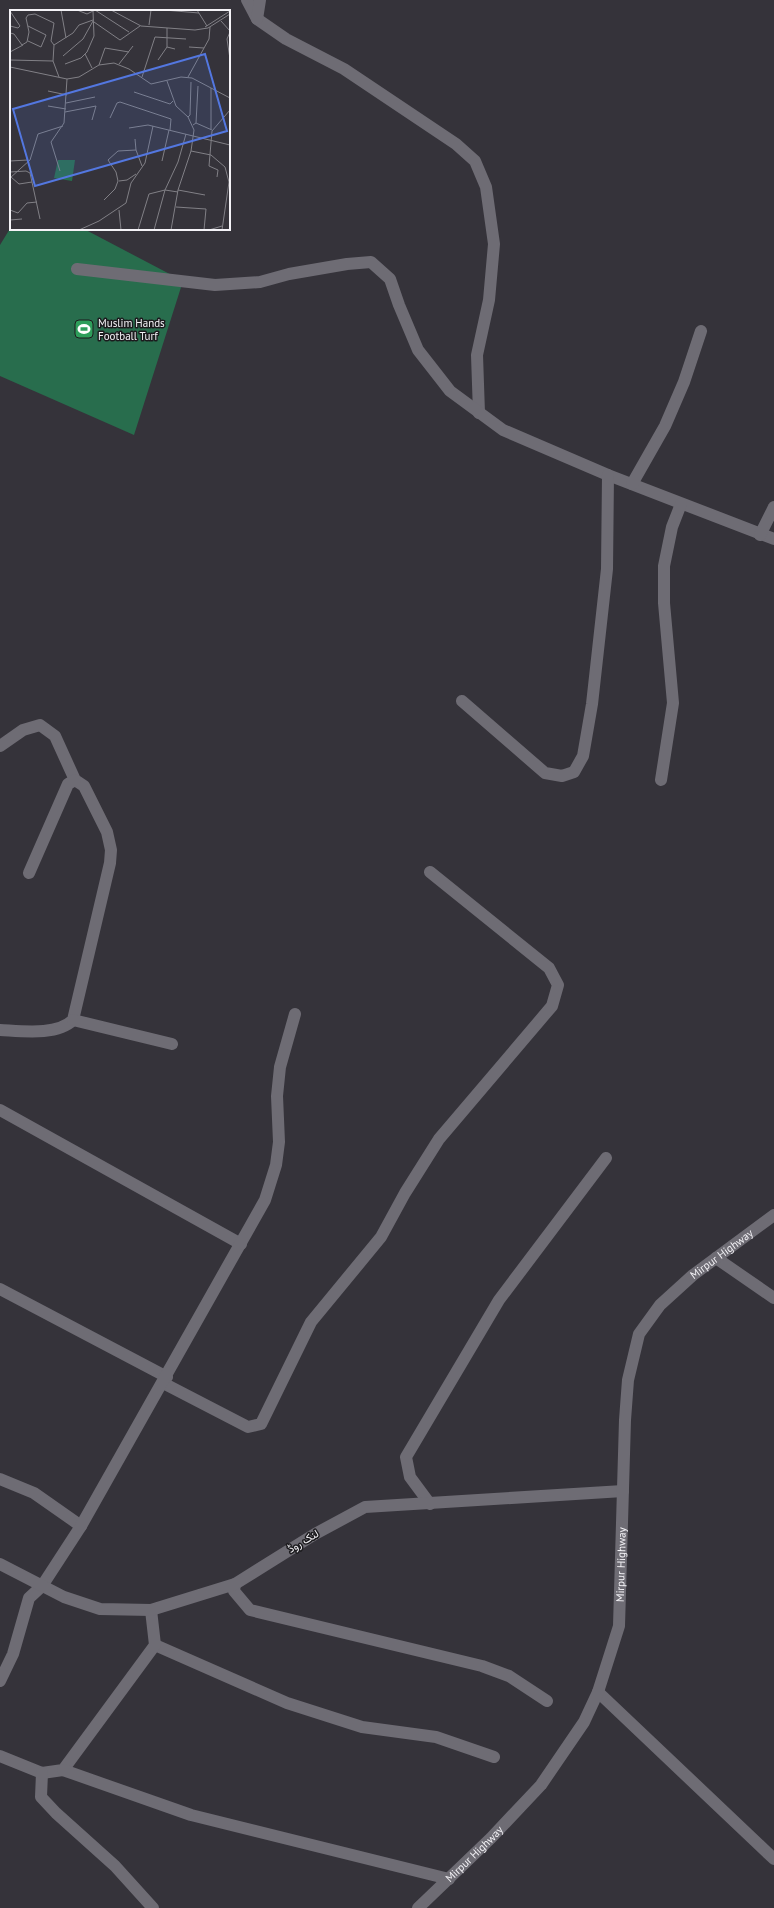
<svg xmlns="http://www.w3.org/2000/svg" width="774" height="1908" viewBox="0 0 774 1908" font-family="'PT Sans',Vazirmatn,sans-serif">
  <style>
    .pitch { fill: #286d4d }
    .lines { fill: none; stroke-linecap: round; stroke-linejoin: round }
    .minor { stroke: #6e6c74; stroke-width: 12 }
    .tertiary { stroke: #6e6c74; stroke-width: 12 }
    .secondary { stroke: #6e6c74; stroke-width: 12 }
    .labels { text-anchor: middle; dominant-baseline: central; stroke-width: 3; stroke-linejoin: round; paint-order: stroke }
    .poi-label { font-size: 11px; fill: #f4f3f7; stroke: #1c1b1e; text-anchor: start }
    .street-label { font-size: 11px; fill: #f4f3f7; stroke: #1c1b1e }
    .inset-road { fill: none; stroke: #818086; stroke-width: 1 }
    .view { fill: #5377e0; fill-opacity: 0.15; stroke: #5377e0; stroke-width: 2 }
    .inset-edge { fill: none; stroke: #f4f3f7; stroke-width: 2 }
  </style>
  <rect width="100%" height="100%" fill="#35333a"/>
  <path class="pitch" d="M 11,227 L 11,229 L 84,229 L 183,281 L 134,435 L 0,376 L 0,245 Z"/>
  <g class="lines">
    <g class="minor">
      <path d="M 247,0 L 257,19 L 286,39 L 344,69 L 456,144 L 475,161 L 486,187 L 494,244 L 489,300 L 477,355 L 479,413"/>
      <path d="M 257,19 L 260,0"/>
      <path d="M 77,269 L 215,285 L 260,282 L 289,274 L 347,264 L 371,262 L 390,279 L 399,305 L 418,350 L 450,391 L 503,430 L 608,475 L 774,539"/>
      <path d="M 632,484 L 665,426 L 684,382 L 701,331"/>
      <path d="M 760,535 L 774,507"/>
      <path d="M 462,701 L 545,773 L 562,776 L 574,772 L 583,756 L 592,704 L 607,569 L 608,475"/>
      <path d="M 0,746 L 23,730 L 40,725 L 55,736 L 75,780 L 84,786 L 107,832 L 111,850 L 110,863 L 73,1020 C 57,1036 21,1031 0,1030"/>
      <path d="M 661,780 L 673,703 L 664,603 L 664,566 L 672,527 L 681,504"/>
      <path d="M 29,873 L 68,784 L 75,780"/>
      <path d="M 73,1020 L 172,1044"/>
      <path d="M 0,1110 L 241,1244"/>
      <path d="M 716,1258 L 774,1298"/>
      <path d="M 0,1289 L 167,1377"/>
      <path d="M 163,1383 L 248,1427 L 261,1424 L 311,1322 L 381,1237 L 405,1193 L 439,1139 L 552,1006 L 558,985 L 549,968 L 430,872"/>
      <path d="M 0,1479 L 34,1493 L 81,1526"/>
      <path d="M 430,1504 L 410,1477 L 406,1457 L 499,1300 L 606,1158"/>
      <path d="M 235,1584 L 234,1591 L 250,1610 L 482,1666 L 509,1676 L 547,1701"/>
      <path d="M 155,1645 L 287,1703 L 362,1727 L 436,1737 L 494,1757"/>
      <path d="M 0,1681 L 13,1654 L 29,1598 L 42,1586 L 81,1526 L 265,1200 L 276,1165 L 279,1142 L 277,1096 L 280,1067 L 295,1014"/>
      <path d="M 0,1756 L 42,1773 L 63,1770 L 155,1645 L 151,1610"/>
      <path d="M 63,1770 L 191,1815 L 449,1879"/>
      <path d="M 42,1773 L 41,1797 L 56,1813 L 115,1866 L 153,1908"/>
    </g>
    <path class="tertiary" d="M 598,1692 L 774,1859"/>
    <g class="secondary">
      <path d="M 0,1564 L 64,1597 L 100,1609 L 151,1610 L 235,1584 L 315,1534 L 365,1507 L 623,1491"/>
      <path id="s1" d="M 418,1908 L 491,1838 L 541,1785 L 584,1722 L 598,1692 L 619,1626 L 625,1420 L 628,1380 L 639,1334 L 660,1305 L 693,1275 L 774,1215"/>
    </g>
  </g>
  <defs>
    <g id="stadium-square" transform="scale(1)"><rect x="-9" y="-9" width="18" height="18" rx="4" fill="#2e9e5b" stroke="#1c1b1e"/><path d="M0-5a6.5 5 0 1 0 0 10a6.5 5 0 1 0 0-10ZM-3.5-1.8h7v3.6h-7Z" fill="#fff"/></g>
  </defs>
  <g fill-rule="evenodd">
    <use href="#stadium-square" x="84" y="329"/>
  </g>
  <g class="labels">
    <g class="poi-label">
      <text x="98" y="323">Muslim Hands<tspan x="98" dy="13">Football Turf</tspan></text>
    </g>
    <g class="street-label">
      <text stroke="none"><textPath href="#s1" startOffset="762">Mirpur Highway</textPath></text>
      <text transform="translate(303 1541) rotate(-31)">لنک روڈ</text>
      <text stroke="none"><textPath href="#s1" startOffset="414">Mirpur Highway</textPath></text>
      <text stroke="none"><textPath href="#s1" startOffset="78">Mirpur Highway</textPath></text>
    </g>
  </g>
  <g transform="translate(10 10)">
    <rect width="220" height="220" fill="#35333a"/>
    <path d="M 48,150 L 65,150 L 62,171 L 44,168 Z" fill="#286d4d"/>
    <path class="inset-road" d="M 51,0 L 56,28M 67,0 L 77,4 L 85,0M 85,0 L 119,22M 101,0 L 131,16 L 185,20 L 198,18 L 220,4M 154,0 L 189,3M 187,0 L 197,16M 0,1 L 10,16 L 8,18 L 0,16M 211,11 L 220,21M 84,12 L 110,30 L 130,16M 139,15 L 141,0M 195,17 L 220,1M 157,18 L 157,37M 220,22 L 217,29 L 220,49M 0,23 L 4,24 L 12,35 L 17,32 L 19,22 L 16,8 L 18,5 L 25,4 L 44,13 L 41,31 L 44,35M 18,31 L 31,37 L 36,25 L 18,16M 179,37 L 194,38M 0,42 L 13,35M 75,44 L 82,58M 53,46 L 73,29 L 83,11M 0,50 L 43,51M 148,50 L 157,37 L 165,39M 55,54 L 71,48 L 77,42 L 84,26 L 83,1M 109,54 L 123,36M 89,55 L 95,38 L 119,42M 0,57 L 57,69 L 69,67 L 89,55 L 104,53 L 119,59 L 141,74 L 171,67 L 182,68 L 220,88M 49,67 L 43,51 L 44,35 L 63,23 L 69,15 L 83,10M 132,67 L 145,27 L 176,29M 178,67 L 199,29 L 200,17M 157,71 L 166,96 L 178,107 L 184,120 L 181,141 L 168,180 L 161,220M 201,78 L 201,119M 38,81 L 57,85M 124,82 L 160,94 L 163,91M 56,93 L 85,87M 38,96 L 56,99M 55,102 L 86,96 L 82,110M 178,107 L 180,105 L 181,72M 100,108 L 107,93 L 110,92 L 161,109 L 160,120M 186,113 L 188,76M 183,115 L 186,113 L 202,120M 119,118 L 138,115 L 220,135M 125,129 L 126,140 L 132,156M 181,141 L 201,145 L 215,157 L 219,172 L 212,220M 0,151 L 18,150M 152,151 L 159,120M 50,161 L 41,132 L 54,113 L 57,69M 0,162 L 16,161 L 20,163 L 30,209M 1,167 L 9,174 L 22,172M 207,167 L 208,160 L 199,156 L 202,121 L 220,100M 0,168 L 20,150 L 28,124 L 53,116M 109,171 L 117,170 L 126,164M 168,180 L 195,185M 94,190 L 105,179 L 108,171 L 106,162 L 98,150 L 108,141 L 126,140M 166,197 L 196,199 L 194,220M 0,200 L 8,203 L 17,193 L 27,192M 109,200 L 111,220M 0,210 L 12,209M 69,220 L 89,211 L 116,193 L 121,173 L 135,153 L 143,116M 128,220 L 139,184 L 155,180 L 168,182M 144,220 L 155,180 L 168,152 L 176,124M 199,220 L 212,216"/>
    <path class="view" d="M 195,44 L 217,121 L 25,176 L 3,99 Z"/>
    <rect width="220" height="220" class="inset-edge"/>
  </g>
</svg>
